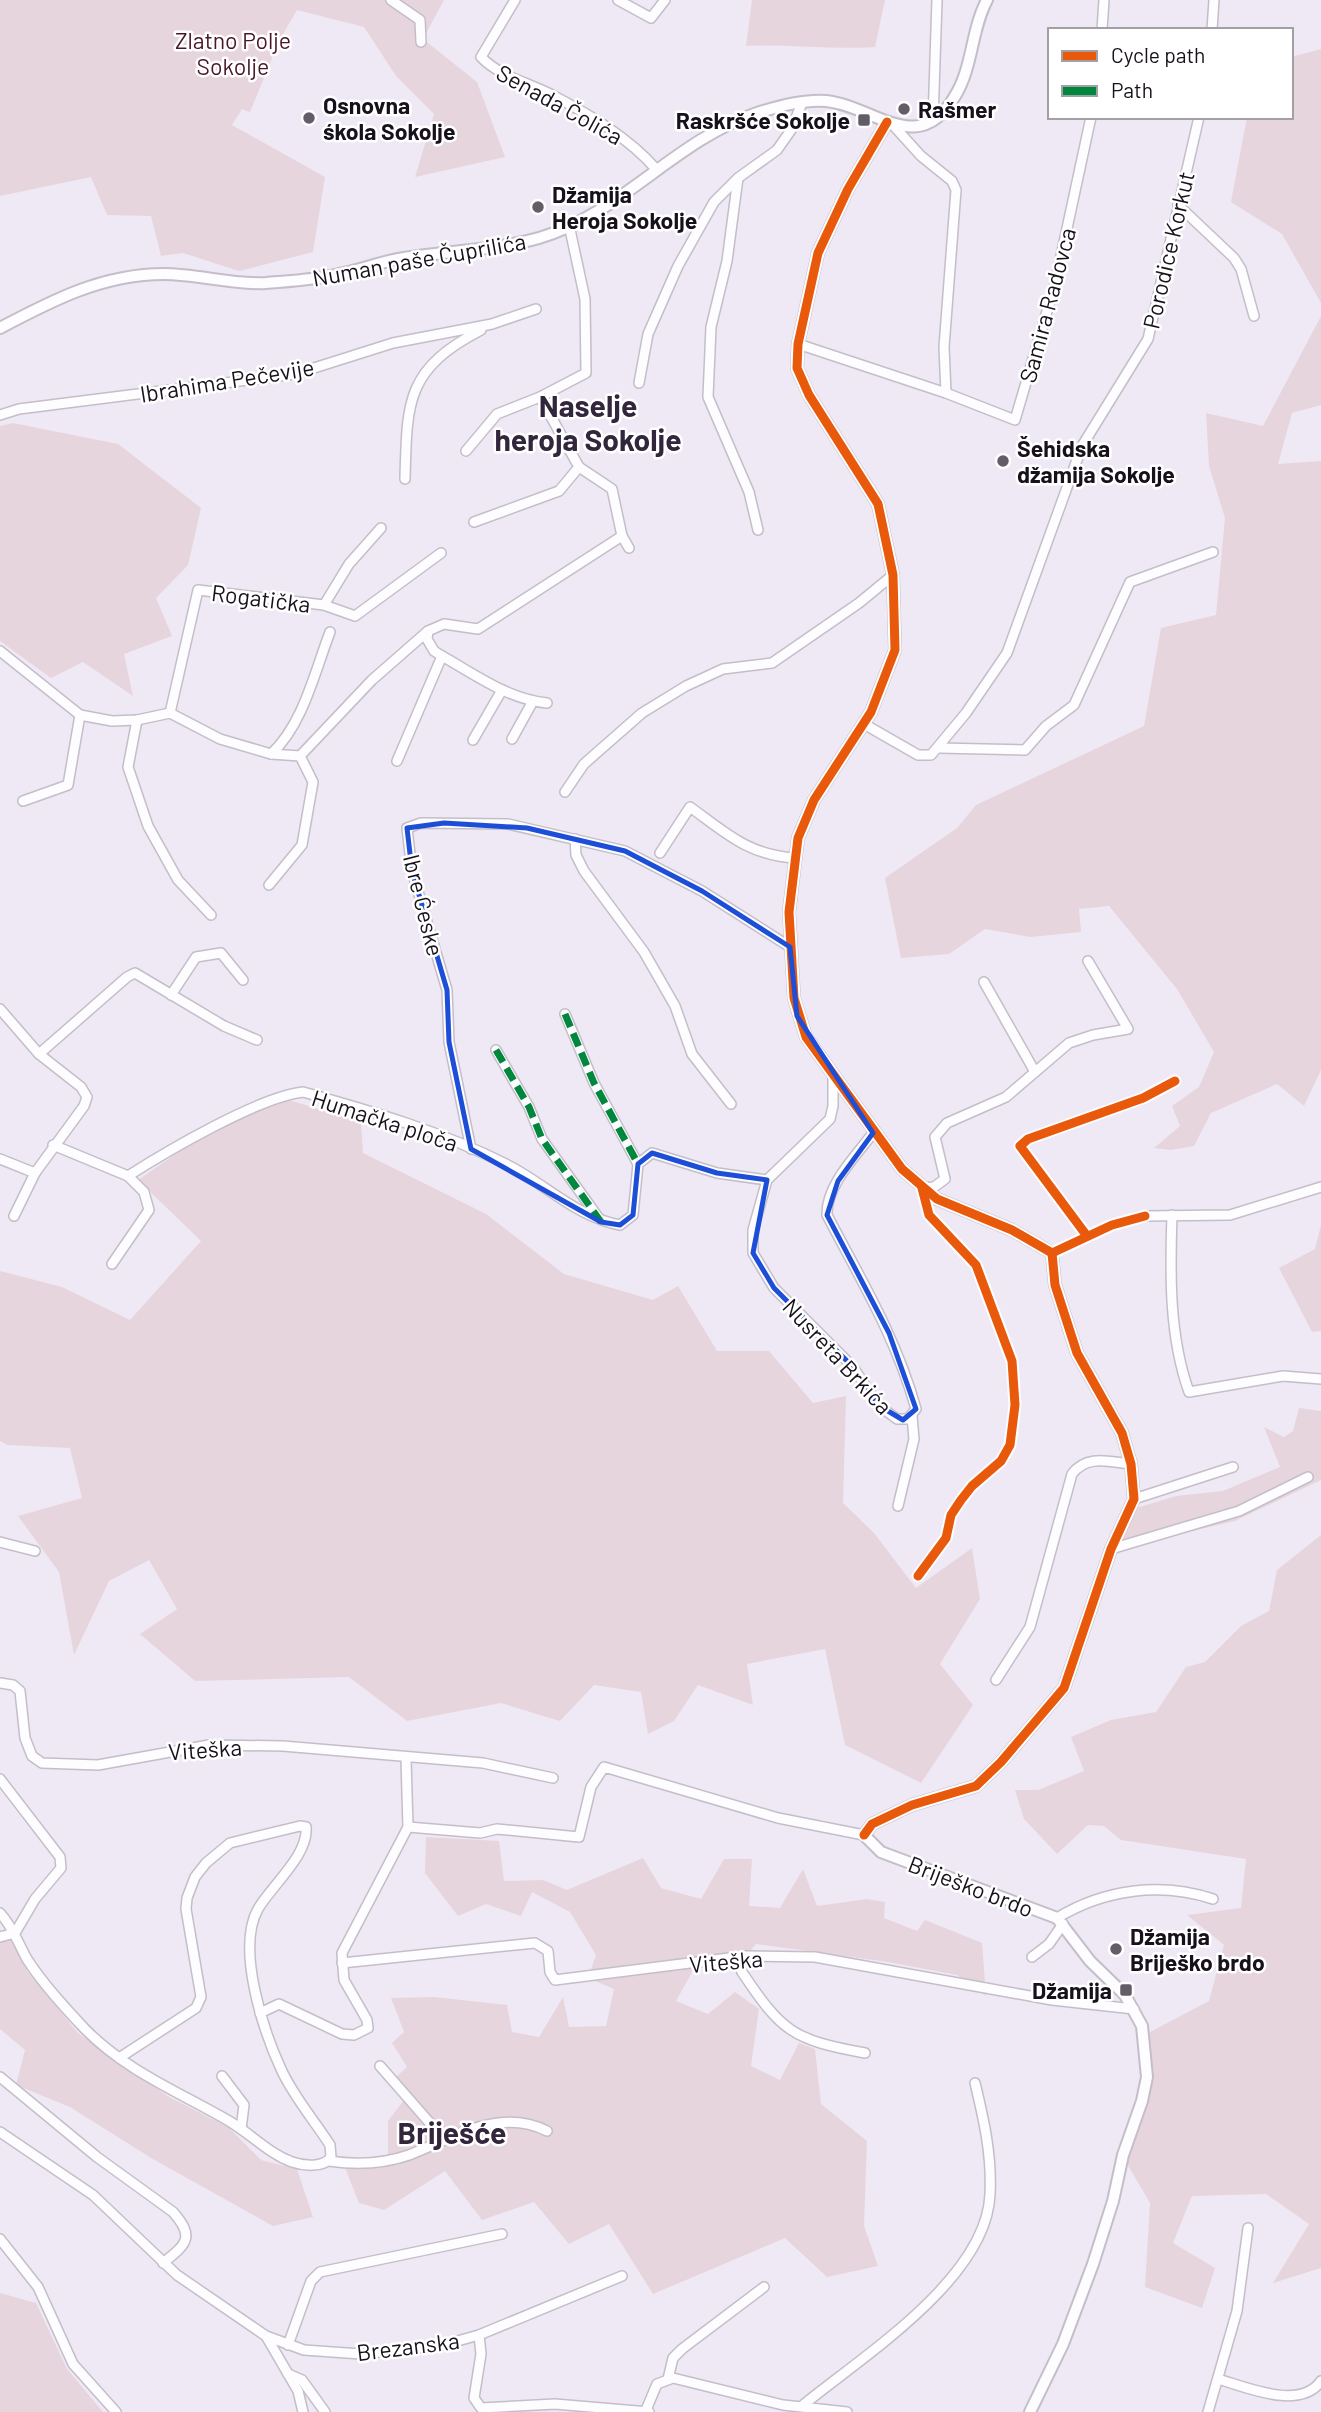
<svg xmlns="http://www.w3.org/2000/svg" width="1321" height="2412" viewBox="0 0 1321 2412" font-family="Barlow,sans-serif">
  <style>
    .green { fill: #e7d5dd }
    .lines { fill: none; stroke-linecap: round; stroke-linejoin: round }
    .minor-casing { stroke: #c4bec8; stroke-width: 12 }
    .tertiary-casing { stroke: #c4bec8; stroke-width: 14 }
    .minor { stroke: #fdfcfe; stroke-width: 9 }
    .tertiary { stroke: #fdfcfe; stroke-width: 10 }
    .quiet { stroke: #00873e; stroke-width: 7; stroke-dasharray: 14 7; stroke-linecap: butt }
    .cycleway-casing { stroke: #fff; stroke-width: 13 }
    .cycleway { stroke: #e8590c; stroke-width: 9 }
    .marked { fill: none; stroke: #1d4ed8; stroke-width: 5; stroke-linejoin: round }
    .poi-dot { fill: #635d67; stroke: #fff; stroke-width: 2.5 }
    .labels { text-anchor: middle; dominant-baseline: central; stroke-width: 5; stroke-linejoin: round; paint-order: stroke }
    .park-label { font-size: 23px; fill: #491627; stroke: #fff }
    .street-label { font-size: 23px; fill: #17111b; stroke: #fff }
    .poi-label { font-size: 23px; font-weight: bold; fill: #17111b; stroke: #fff; text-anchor: start }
    .district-label { font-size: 30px; font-weight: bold; fill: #32263c; stroke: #fff }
  </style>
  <rect width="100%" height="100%" fill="#efe9f5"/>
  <g class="green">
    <path d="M 0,0 L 444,0 L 423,39 L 477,82 L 505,157 L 415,177 L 434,114 L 396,76 L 364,27 L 297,10 L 279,41 L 250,112 L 242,109 L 232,125 L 325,177 L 313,252 L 239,271 L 183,253 L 161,256 L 151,216 L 107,215 L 91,177 L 0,196 Z"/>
    <path d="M 752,0 L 885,0 L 875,47 C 832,50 789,44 746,46 Z"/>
    <path d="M 1321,49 L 1321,303 L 1282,234 L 1231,202 L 1247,117 L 1291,117 L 1291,57 Z"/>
    <path d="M 1321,316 L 1321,405 L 1292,413 L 1278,464 L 1321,461 L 1321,1070 L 1304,1106 L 1277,1084 L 1211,1113 L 1194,1146 L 1171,1150 L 1154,1148 L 1180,1126 L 1172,1106 L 1199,1087 L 1214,1052 L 1177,989 L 1109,906 L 1079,909 L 1081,932 L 1030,937 L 985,929 L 949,954 L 901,958 L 885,878 L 957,828 L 976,805 L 1144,726 L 1161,628 L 1216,615 L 1225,518 L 1209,466 L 1206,413 L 1263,426 Z"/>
    <path d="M 13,423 L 118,444 L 201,508 L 188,565 L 156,598 L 172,636 L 124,654 L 133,696 L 83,662 L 51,678 L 0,641 L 0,426 Z"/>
    <path d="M 282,1098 L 361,1122 L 363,1153 L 486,1214 L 564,1274 L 653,1300 L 678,1286 L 717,1351 L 769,1351 L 813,1403 L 846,1396 L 843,1503 L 874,1533 L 916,1588 L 972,1548 L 980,1599 L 940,1664 L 973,1705 L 921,1783 L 845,1745 L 825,1649 L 747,1664 L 753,1705 L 698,1685 L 674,1721 L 648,1734 L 641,1692 L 594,1685 L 560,1721 L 501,1703 L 407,1721 L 349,1677 L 195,1681 L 140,1634 L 177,1609 L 149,1560 L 109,1581 L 74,1655 L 59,1572 L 18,1516 L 82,1498 L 70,1448 L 7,1445 L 0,1441 L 0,1271 L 62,1287 L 130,1320 L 201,1241 L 138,1180 L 193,1142 Z"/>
    <path d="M 1321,1225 L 1321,1331 L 1312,1332 L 1279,1268 L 1315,1249 Z"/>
    <path d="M 1299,1408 L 1321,1411 L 1321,1480 L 1235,1521 L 1116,1549 L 1133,1509 L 1176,1496 L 1223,1491 L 1280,1467 L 1264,1427 L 1284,1437 L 1293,1431 Z"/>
    <path d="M 1321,1535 L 1321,2268 L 1273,2283 L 1309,2224 L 1266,2194 L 1192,2196 L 1173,2243 L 1215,2268 L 1202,2308 L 1145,2287 L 1150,2203 L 1123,2157 L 1144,2101 L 1150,2032 L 1209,2001 L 1224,1945 L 1187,1915 L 1241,1908 L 1246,1859 L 1121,1840 L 1104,1826 L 1088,1825 L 1057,1854 L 1024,1819 L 1015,1790 L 1038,1790 L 1084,1771 L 1071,1737 L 1111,1720 L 1156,1712 L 1186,1667 L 1205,1662 L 1241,1626 L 1269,1611 L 1277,1570 Z"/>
    <path d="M 426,1837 L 499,1841 L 504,1881 L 543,1880 L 567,1890 L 643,1858 L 661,1888 L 701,1899 L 724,1859 L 752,1859 L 749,1906 L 780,1908 L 803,1869 L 817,1906 L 867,1899 L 885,1902 L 884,1918 L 917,1931 L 925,1920 L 982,1943 L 986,1996 L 957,1975 L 888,1962 L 756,1944 L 734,1972 L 709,1958 L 696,1965 L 676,2001 L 708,2014 L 735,1992 L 759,2009 L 751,2066 L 780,2080 L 799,2043 L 815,2049 L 821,2104 L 867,2141 L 864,2226 L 878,2266 L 827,2277 L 785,2238 L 653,2294 L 609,2224 L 569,2244 L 534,2202 L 482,2220 L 445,2171 L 384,2210 L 359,2203 L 345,2168 L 388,2157 L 388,2121 L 404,2100 L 395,2078 L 407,2067 L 392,2043 L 404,2032 L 391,1998 L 434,1997 L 507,2005 L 512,2032 L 539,2037 L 563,1997 L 569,2027 L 606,2026 L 614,1989 L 588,1978 L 596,1955 L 570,1912 L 532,1892 L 521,1916 L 486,1904 L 458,1916 L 425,1873 Z"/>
    <path d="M 9,1933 L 27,1971 L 78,2033 L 169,2097 L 228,2127 L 261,2160 L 297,2169 L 313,2217 L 273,2226 L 151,2158 L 70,2107 L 16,2085 L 25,2050 L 0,2029 L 0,1942 Z"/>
    <path d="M 0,2293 L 36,2303 L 67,2369 L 103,2412 L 0,2412 Z"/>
  </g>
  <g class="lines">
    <g class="minor-casing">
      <g id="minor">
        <path d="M 391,0 L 420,20 L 421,42"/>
        <path d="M 515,0 L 481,57 C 500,77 530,83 554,96 C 590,115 629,138 656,169"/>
        <path d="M 618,0 L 651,18 L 665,0"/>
        <path d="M 1102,30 L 1104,0"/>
        <path d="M 1212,30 L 1214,0"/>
        <path d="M 933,121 L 937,0"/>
        <path d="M 892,124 L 921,156 L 952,181 L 956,190 L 944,347 L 946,393"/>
        <path d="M 738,178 L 727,261 L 711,327 L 708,397 L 749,492 L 758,530"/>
        <path d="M 1178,205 L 1234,258 L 1241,269 L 1254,316"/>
        <path d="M 798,344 L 946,393 L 1015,420 L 1055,284 L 1091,117"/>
        <path d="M 639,383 L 648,334 L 678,266 L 714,202 L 738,178 L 777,150 L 791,130 L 802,103"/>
        <path d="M 540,397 L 579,467 L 612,489 L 622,536 L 629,548"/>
        <path d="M 0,415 L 19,409 L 295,374 L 393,343 L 492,324 L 536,309"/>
        <path d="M 466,451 L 497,414 L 540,397 L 586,373 L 585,299 L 569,225"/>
        <path d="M 405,479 C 407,401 406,369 481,330"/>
        <path d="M 474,522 L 559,491 L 579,467"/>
        <path d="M 324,605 L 349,564 L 381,528"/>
        <path d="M 428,631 L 427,639 L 434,651 L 442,656 C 476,675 508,699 547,703"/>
        <path d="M 0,651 L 80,715 L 112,721 L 137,720 L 170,713 L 220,739 L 271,754 L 300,756 L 313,782 L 302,845 L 269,885"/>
        <path d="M 170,713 L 198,590 L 324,605 L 355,616 L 441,553"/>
        <path d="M 137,720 L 128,767 L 148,826 L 178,880 L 211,915"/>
        <path d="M 864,724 L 918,755 L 931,755 L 966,713 L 1007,653 L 1082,446 L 1148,339 L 1199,117"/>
        <path d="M 512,739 L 533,701"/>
        <path d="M 473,740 L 502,690"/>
        <path d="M 939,748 L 1025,750 L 1046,726 L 1074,705 L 1130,582 L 1213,552"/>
        <path d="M 271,754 C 303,725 315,671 330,632"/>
        <path d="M 300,756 L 372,680 L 428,631 L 444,624 L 478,629 L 622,536"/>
        <path d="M 397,761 L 442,656"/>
        <path d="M 565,792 L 584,764 L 642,713 L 686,686 L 723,669 L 772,663 L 859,603 L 893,575"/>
        <path d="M 23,801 L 68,785 L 80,715"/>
        <path d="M 575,839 L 576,855 L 584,871 L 644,952 L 675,1006 L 692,1054 L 731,1104"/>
        <path d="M 660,853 L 690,807 C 726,833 748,855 795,858"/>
        <path d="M 984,982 L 1035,1072"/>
        <path d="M 171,995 L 196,957 L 221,953 L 243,980"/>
        <path d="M 0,1009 L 39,1054 L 81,1087 L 87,1097 L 84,1106 L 35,1173 L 14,1216"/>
        <path d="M 565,1014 L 594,1083 L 638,1164"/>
        <path d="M 496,1050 L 529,1107 L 542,1139 L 598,1217"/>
        <path d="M 39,1054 L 127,977 L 135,973 L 224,1026 L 257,1040"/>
        <path d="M 53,1145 L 128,1176 C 167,1151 259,1097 303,1092 C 372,1111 442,1132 506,1164 C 544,1183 578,1218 620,1225 L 633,1215 L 638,1164 L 652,1153 L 717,1173 L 767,1180 L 830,1119 L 833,1106 L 833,1076"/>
        <path d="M 471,1149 L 449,1042 L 447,990 L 412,871 L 407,828 L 421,823 L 508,824 L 625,851 L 702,891 L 790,947"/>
        <path d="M 0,1159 L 35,1173"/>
        <path d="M 767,1180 L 753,1230 L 753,1253 L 774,1288 L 853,1367 L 878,1405 L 897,1419 L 908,1419 L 916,1409 C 896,1337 861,1280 827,1215 C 826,1185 856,1156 873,1133"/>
        <path d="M 1172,1215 C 1170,1274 1169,1336 1189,1392 L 1283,1376 L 1321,1379"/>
        <path d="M 1087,1236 L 1020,1146 L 1028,1139 L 1143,1098 L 1175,1081"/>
        <path d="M 1052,1253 L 1112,1225 L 1145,1216 L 1230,1215 L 1321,1187"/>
        <path d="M 112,1264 L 149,1210 L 144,1192 L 128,1176"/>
        <path d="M 1134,1499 L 1233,1467"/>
        <path d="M 898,1506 L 914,1439 L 912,1416"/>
        <path d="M 0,1542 L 35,1551"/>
        <path d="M 1111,1549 L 1239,1511 L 1308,1477"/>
        <path d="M 918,1576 L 946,1538 L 951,1515 L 961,1500 L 972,1486 L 1001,1461 L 1010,1445 L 1015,1405 L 1012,1361 L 976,1265 L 929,1215 L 922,1188 L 934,1187 L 945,1179 L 935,1137 L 947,1123 L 1006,1097 L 1069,1043 L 1093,1035 L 1128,1029 L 1088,961"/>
        <path d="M 996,1680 L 1030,1627 L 1072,1474 C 1087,1454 1109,1462 1131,1464"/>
        <path d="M 0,1683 L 13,1685 L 20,1691 L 25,1738 L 32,1756 L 42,1763 L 98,1765 L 209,1745 L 283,1746 L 483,1763 L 553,1778"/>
        <path d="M 0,1779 L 60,1857 L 61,1868 L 35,1899 L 15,1933 L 0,1937"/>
        <path d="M 408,1827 L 480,1833 L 497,1829 L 579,1837 L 591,1787 L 604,1767 L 778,1818 L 864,1835"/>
        <path d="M 0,1913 C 13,1927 18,1943 27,1959 C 42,1983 65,2008 85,2029 C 126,2071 179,2092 229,2121 C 251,2134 268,2153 292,2162 C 304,2166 324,2168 331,2157 L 330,2145 C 314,2120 293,2096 281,2069 C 263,2030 236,1948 258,1909 C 271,1886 309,1855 306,1827 L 300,1826 L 230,1843 L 206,1863 L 195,1877 L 187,1898 L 186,1909 L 201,1997 L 196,2008 L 119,2058"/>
        <path d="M 1057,1918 C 1105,1889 1160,1882 1213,1899"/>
        <path d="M 748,1957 L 740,1966 L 742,1972 C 782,2032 793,2040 865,2053"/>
        <path d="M 1032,1957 L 1049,1944 L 1063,1924"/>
        <path d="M 342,1963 L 535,1943 L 548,1951 L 550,1972 L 555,1980 L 745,1956 L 815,1957 L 1052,2000 L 1134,2009"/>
        <path d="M 260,2013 L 279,2004 L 342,2034 L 354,2035 L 368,2028 L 367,2020 L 344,1980 L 342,1953 L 408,1827 L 406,1759"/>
        <path d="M 380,2066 L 443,2138"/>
        <path d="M 222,2076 L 244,2105 L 241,2129"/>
        <path d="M 0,2077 L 97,2157 L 173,2212 C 195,2237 187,2244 163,2263"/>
        <path d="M 0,2132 L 93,2195 L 177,2275 L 266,2336 L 304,2350 L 361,2354 L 443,2345 L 479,2335 L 622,2276"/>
        <path d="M 329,2161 C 356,2165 383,2164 409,2155 C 454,2138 499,2107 547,2131"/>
        <path d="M 0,2239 L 38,2287 L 73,2364 L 116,2412"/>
        <path d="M 479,2335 L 481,2354 L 474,2398 L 481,2408 L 555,2404 L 649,2412"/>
        <path d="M 266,2336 L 298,2391 L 303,2412"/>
        <path d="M 288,2345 L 311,2281 L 320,2272 L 502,2234"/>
        <path d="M 288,2374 L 302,2380 L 325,2412"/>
        <path d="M 668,2379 L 673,2358 L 682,2349 L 764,2287"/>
        <path d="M 1218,2379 C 1246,2387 1300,2411 1321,2381"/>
        <path d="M 802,2406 C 861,2357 987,2279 990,2194 C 992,2156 984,2120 975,2083"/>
        <path d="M 646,2410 L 657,2384 L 673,2378 L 783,2405 L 847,2412"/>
        <path d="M 1208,2412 L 1237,2311 L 1248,2228"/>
      </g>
    </g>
    <g class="tertiary-casing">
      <g id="tertiary">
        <path d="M 887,122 L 848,189 L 818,253 L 798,344 L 797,368 L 809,395 L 878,504 L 893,575 L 895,650 L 871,712 L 814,800 L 798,838 L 789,912 L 794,998 L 806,1037 L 902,1169 L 937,1199 L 1012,1230 L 1052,1253 L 1055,1285 L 1077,1353 L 1122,1433 L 1131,1464 L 1134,1499 L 1111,1549 L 1064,1688 L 1001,1762 L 976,1786 L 912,1805 L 872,1824 L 864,1835 L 881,1852 L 1057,1918 L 1090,1961 L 1125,1995 L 1142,2026 L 1147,2077 L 1142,2101 L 1123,2155 L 1113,2201 L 1093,2264 L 1063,2344 L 1030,2412"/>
        <path d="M 0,328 C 53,300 103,274 164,274 C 198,274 232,285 266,283 C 290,281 315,280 339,274 C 361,270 382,261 404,258 C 448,251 496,250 539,238 C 619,215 675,141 754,114 C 775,107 803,99 826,101 C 875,106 918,159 955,96 C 973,67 971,30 987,0"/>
      </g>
    </g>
    <use href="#minor" class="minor"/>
    <use href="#tertiary" class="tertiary"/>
    <g class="quiet">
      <path d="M 565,1014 L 594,1083 L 638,1164"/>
      <path d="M 496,1050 L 529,1107 L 542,1139 L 601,1222"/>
    </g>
    <g class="cycleway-casing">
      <g id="cycleway">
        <path d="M 887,122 L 848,189 L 818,253 L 798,344 L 797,368 L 809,395 L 878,504 L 893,575 L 895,650 L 871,712 L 814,800 L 798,838 L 789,912 L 794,998 L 806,1037 L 902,1169 L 937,1199 L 1012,1230 L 1052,1253"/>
        <path d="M 1087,1236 L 1020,1146 L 1028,1139 L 1143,1098 L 1175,1081"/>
        <path d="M 1052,1253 L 1112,1225 L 1145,1216"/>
        <path d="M 918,1576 L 946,1538 L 951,1515 L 961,1500 L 972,1486 L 1001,1461 L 1010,1445 L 1015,1405 L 1012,1361 L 976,1265 L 929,1215 L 922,1188"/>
        <path d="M 864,1835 L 872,1824 L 912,1805 L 976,1786 L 1001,1762 L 1064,1688 L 1111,1549 L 1134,1499 L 1131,1464 L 1122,1433 L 1077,1353 L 1055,1285 L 1052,1253"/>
      </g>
    </g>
    <use href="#cycleway" class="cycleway"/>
  </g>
  <path class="marked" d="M 444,823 L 527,828 L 625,851 L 702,891 L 790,947 L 797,1016 L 873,1133 L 838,1181 L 827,1215 L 889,1333 L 916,1409 L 903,1420 L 878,1405 L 853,1367 L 774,1288 L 753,1253 L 767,1180 L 717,1173 L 652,1153 L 638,1164 L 633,1215 L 620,1225 L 601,1222 L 471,1149 L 449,1042 L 447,990 L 412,871 L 407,828 Z"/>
  <g class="poi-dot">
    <circle cx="904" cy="109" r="7"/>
    <circle cx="309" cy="118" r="7"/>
    <rect x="857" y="113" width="14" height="14" rx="3.5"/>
    <circle cx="538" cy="207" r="7"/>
    <circle cx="1003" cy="461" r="7"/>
    <circle cx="1116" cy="1949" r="7"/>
    <rect x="1119" y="1983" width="14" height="14" rx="3.5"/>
  </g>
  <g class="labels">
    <g class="park-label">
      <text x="233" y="40">Zlatno Polje<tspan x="233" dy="26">Sokolje</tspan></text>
    </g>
    <g class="street-label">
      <text transform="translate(560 104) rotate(29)">Senada Čolića</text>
      <text transform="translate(1168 250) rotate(-77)">Porodice Korkut</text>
      <text transform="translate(419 259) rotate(-10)">Numan paše Čuprilića</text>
      <text transform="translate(1047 305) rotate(-75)">Samira Radovca</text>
      <text transform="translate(227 380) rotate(-9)">Ibrahima Pečevije</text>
      <text transform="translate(261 598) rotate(7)">Rogatička</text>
      <text transform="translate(424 905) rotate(76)">Ibre Ćeske</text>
      <text transform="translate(385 1120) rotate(18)">Humačka ploča</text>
      <text transform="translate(838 1356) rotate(47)">Nusreta Brkića</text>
      <text transform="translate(205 1749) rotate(-4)">Viteška</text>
      <text transform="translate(971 1886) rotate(21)">Briješko brdo</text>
      <text transform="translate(726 1961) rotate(-5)">Viteška</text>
      <text transform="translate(408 2346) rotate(-7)">Brezanska</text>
    </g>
    <g class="poi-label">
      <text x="323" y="105">Osnovna<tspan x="323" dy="26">śkola Sokolje</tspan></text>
      <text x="918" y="109">Rašmer</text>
      <text x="850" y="120" text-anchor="end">Raskršće Sokolje</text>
      <text x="552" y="194">Džamija<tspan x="552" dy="26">Heroja Sokolje</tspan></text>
      <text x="1017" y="448">Šehidska<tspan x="1017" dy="26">džamija Sokolje</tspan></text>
      <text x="1130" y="1936">Džamija<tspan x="1130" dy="26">Briješko brdo</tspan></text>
      <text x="1112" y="1990" text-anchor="end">Džamija</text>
    </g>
    <g class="district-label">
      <text x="588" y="405">Naselje<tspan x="588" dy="34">heroja Sokolje</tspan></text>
      <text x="452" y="2132">Briješće</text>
    </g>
  </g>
  <rect x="1048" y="28" width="245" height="91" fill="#ffffff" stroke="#a2a0a4" stroke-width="2"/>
  <rect x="1062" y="51" width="35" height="10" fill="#e8590c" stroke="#a2a0a4" stroke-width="2"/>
  <text x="1111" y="63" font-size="21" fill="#17111b">Cycle path</text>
  <rect x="1062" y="86" width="35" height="10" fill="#00873e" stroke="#a2a0a4" stroke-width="2"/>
  <text x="1111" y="98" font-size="21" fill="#17111b">Path</text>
</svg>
